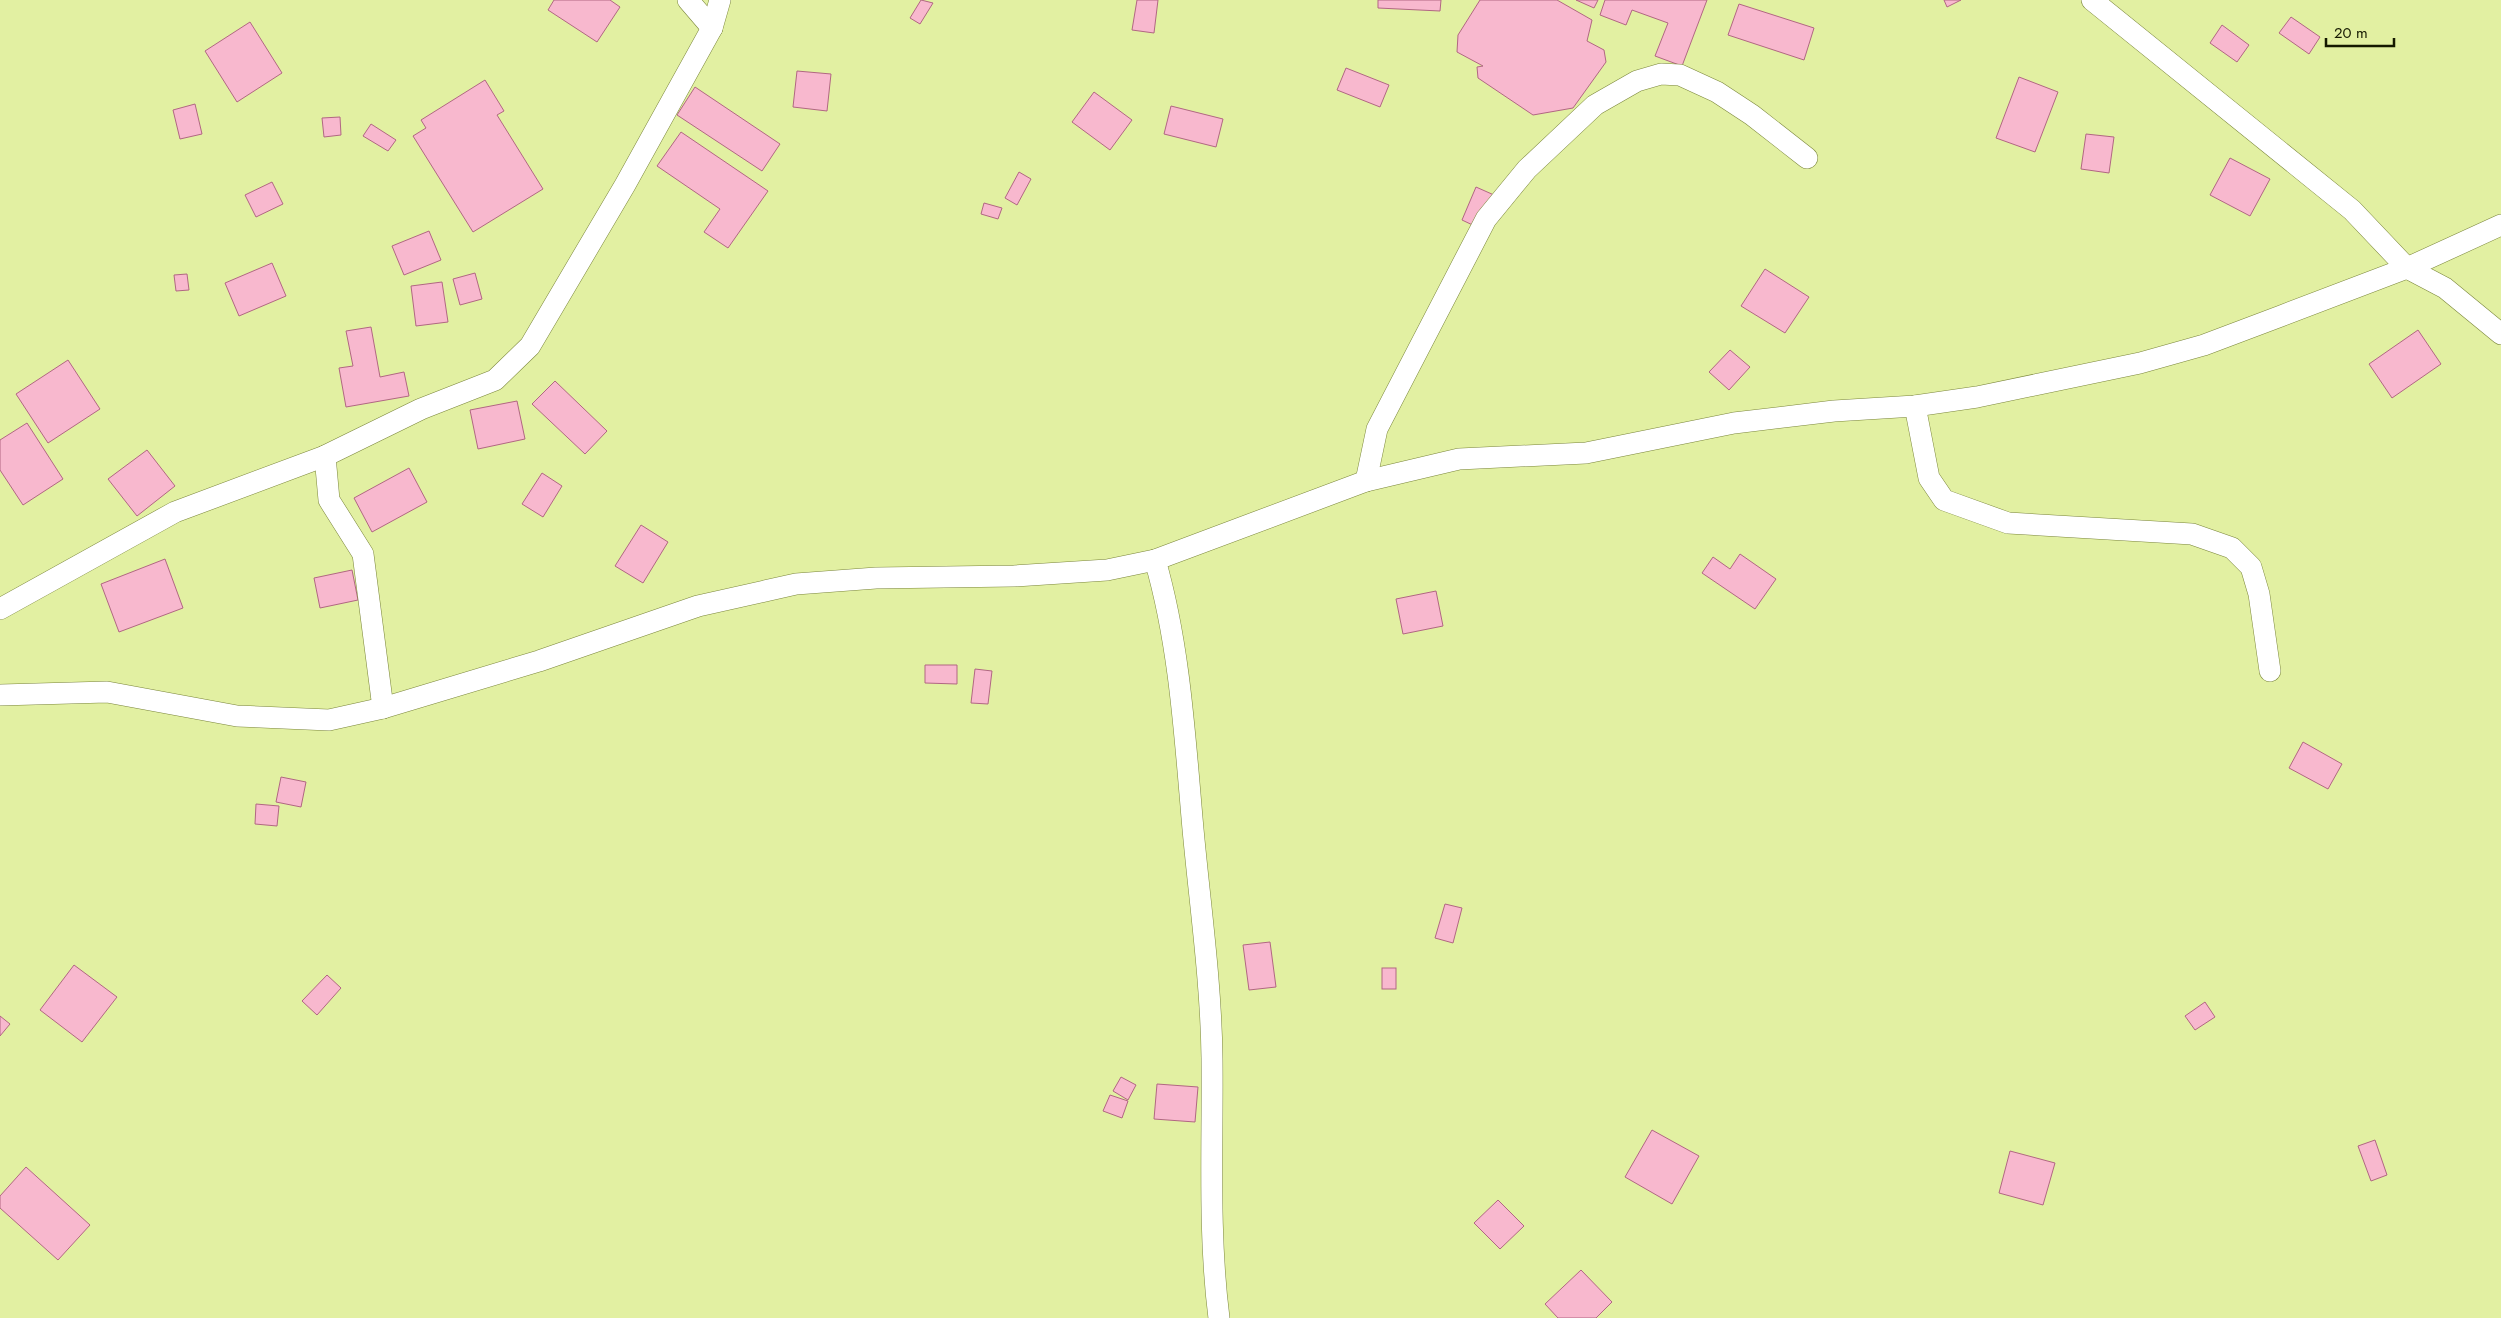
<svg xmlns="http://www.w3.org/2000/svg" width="2501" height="1318" viewBox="0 0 2501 1318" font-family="Jost,sans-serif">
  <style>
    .building { fill: #f8b8ce; stroke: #b16782 }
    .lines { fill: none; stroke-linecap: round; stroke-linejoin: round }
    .minor-casing { stroke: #7b863b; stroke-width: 22 }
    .minor { stroke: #fff; stroke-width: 21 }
  </style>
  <rect width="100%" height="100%" fill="#e2f0a2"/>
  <g class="building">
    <path d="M 554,0 L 610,0 L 620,7 L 597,42 L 548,10 Z"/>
    <path d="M 921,0 L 933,3 L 920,24 L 910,18 Z"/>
    <path d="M 1137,0 L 1158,0 L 1154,33 L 1132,30 Z"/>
    <path d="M 1378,0 L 1441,0 L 1440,11 L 1378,8 Z"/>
    <path d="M 1480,0 L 1557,0 L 1592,20 L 1587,41 L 1604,50 L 1606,62 L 1573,108 L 1533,115 L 1478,78 L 1477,67 L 1483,66 L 1457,52 L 1458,35 Z"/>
    <path d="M 1576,0 L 1598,0 L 1594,8 Z"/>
    <path d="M 1605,0 L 1707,0 L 1682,66 L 1655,56 L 1668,23 L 1632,10 L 1626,25 L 1600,15 Z"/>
    <path d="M 1944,0 L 1961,0 L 1947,7 Z"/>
    <path d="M 1739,4 L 1814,28 L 1804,60 L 1728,35 Z"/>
    <path d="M 2291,17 L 2320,37 L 2309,54 L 2279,33 Z"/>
    <path d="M 250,22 L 282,73 L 237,102 L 205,51 Z"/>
    <path d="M 2222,25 L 2249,45 L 2237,62 L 2210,43 Z"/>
    <path d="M 1346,68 L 1389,85 L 1380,107 L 1337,90 Z"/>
    <path d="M 797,71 L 831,74 L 827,111 L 793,107 Z"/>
    <path d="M 2019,77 L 2058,92 L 2035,152 L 1996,138 Z"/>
    <path d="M 485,80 L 504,111 L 497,115 L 543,189 L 473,232 L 413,136 L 426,128 L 421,120 Z"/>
    <path d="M 695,87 L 780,144 L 762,171 L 677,115 Z"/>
    <path d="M 1094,92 L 1132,120 L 1110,150 L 1072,122 Z"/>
    <path d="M 195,104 L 202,134 L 180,139 L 173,110 Z"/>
    <path d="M 1171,106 L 1223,119 L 1216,147 L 1164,134 Z"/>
    <path d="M 340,117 L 341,135 L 324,137 L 322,118 Z"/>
    <path d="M 371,124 L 396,140 L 388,151 L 363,136 Z"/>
    <path d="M 681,132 L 768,191 L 728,248 L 704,232 L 720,209 L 657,166 Z"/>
    <path d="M 2086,134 L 2114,137 L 2109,173 L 2081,169 Z"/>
    <path d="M 2230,158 L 2270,179 L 2250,216 L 2210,195 Z"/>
    <path d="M 1019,172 L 1031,179 L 1017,205 L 1005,198 Z"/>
    <path d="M 272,182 L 283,204 L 256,217 L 245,195 Z"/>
    <path d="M 1476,187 L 1494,195 L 1479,228 L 1462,220 Z"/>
    <path d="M 984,203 L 1002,208 L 998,219 L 981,214 Z"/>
    <path d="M 429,231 L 441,260 L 404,275 L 392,246 Z"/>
    <path d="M 272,263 L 286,296 L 239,316 L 225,283 Z"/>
    <path d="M 1765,269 L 1809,297 L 1785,333 L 1741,306 Z"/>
    <path d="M 475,273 L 482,299 L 460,305 L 453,279 Z"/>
    <path d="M 187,274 L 189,290 L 176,291 L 174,275 Z"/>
    <path d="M 442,282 L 448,322 L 416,326 L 411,286 Z"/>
    <path d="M 371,327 L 380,377 L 404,372 L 409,396 L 346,407 L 339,368 L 353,366 L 346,331 Z"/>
    <path d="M 2418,330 L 2441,364 L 2392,398 L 2369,364 Z"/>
    <path d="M 1730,350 L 1750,367 L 1729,390 L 1709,372 Z"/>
    <path d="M 68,360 L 100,409 L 48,443 L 16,394 Z"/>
    <path d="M 555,381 L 607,431 L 585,454 L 532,404 Z"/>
    <path d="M 517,401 L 525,439 L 478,449 L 470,410 Z"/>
    <path d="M 27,423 L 63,479 L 23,505 L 0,470 L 0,440 Z"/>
    <path d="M 147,450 L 175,486 L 137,516 L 108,479 Z"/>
    <path d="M 409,468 L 427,502 L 372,532 L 354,498 Z"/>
    <path d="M 542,473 L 562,486 L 543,517 L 522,504 Z"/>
    <path d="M 641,525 L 668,542 L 643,583 L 615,566 Z"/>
    <path d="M 1740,554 L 1776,579 L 1755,609 L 1702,573 L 1713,557 L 1730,569 Z"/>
    <path d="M 165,559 L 183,608 L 119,632 L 101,584 Z"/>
    <path d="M 352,570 L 358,600 L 320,608 L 314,578 Z"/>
    <path d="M 1436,591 L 1443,626 L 1403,634 L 1396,599 Z"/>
    <path d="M 925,665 L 957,665 L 957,684 L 925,683 Z"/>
    <path d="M 975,669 L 992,671 L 988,704 L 971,703 Z"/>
    <path d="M 2303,742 L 2342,764 L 2328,789 L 2289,768 Z"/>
    <path d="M 281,777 L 306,782 L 301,807 L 276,802 Z"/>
    <path d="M 256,804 L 279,806 L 277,826 L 255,824 Z"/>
    <path d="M 1445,904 L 1462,908 L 1453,943 L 1435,938 Z"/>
    <path d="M 1270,942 L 1276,987 L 1249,990 L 1243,945 Z"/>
    <path d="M 74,965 L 117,997 L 82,1042 L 40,1010 Z"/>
    <rect x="1382" y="968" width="14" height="21"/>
    <path d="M 327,975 L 341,988 L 317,1015 L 302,1001 Z"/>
    <path d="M 2205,1002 L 2215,1017 L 2195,1030 L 2185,1016 Z"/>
    <path d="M 0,1016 L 10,1024 L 0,1036 Z"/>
    <path d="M 1121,1077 L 1136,1085 L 1128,1100 L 1113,1091 Z"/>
    <path d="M 1157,1084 L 1198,1087 L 1195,1122 L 1154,1119 Z"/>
    <path d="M 1110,1095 L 1128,1101 L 1122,1118 L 1103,1111 Z"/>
    <path d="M 1652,1130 L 1699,1156 L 1672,1204 L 1625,1177 Z"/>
    <path d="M 2375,1140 L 2387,1175 L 2371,1181 L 2358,1146 Z"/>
    <path d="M 2010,1151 L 2055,1163 L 2043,1205 L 1999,1193 Z"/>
    <path d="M 26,1167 L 90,1225 L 58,1260 L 0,1208 L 0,1196 Z"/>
    <path d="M 1498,1200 L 1524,1226 L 1500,1249 L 1474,1223 Z"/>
    <path d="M 1581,1270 L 1612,1302 L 1596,1318 L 1558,1318 L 1545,1304 Z"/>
  </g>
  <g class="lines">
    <g class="minor-casing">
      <g id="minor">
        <path d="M 688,0 L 712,28"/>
        <path d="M 2092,0 L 2352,210 L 2407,268 L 2445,288 L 2501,334"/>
        <path d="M 1915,406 L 1929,478 L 1944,500 L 2008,523 L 2192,534 L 2232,548 L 2251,567 L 2259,594 L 2270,671"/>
        <path d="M 325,456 L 329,500 L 363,554 L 383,708"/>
        <path d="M 1366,481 L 1377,429 L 1486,219 L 1527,169 L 1595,105 L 1637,81 L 1661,74 L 1680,75 L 1717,92 L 1752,115 L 1807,158"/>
        <path d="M 1155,560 C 1180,646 1185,739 1193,829 C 1200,905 1211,981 1212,1058 C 1213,1144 1208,1232 1219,1318"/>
        <path d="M 0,609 L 175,512 L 325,456 L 421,409 L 495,380 L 530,346 L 625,185 L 712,28 L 720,0"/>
        <path d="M 0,695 L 107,692 L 237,716 L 329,720 L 383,708 L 539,661 L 698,606 L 796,584 L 876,578 L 1014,576 L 1107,570 L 1155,560 L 1366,481 L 1459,459 L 1586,453 L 1734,423 L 1834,411 L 1915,406 L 1977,397 L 2140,363 L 2204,345 L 2281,316 L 2407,268 L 2501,225"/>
      </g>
    </g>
    <use href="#minor" class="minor"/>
  </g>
  <path d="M2326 38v8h68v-8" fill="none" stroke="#151900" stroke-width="2.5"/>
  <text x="2334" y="38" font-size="15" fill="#151900" stroke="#e2f0a2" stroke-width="4" paint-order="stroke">20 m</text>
</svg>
